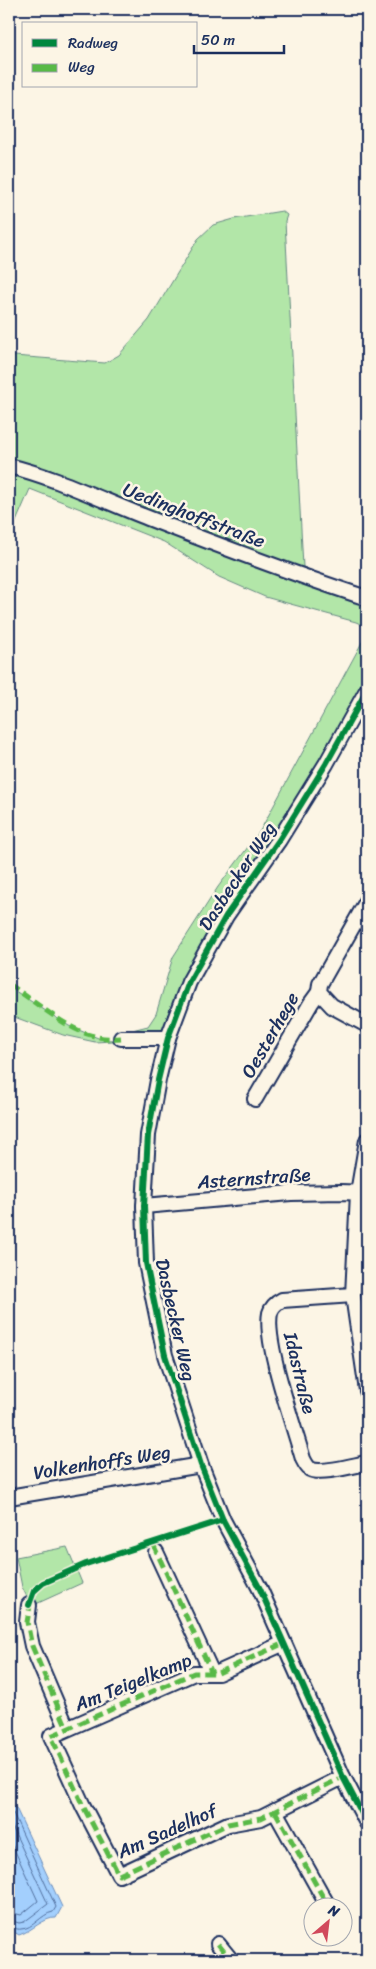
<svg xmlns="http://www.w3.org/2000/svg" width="376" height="1969" viewBox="0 0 376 1969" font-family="Sriracha,sans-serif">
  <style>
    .green { fill: #b2e6a8; stroke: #668a83 }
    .water { fill: #a3cffd; stroke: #6d8fbd }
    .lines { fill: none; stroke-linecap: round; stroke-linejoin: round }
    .shore { stroke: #516f9e; stroke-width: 1 }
    .minor-casing { stroke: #1b2f5e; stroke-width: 18 }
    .minor { stroke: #fcf5e5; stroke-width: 14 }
    .quiet { stroke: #58b947; stroke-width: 5; stroke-dasharray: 10 5; stroke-linecap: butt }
    .cycleway-casing { stroke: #fcf5e5; stroke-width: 9 }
    .cycleway { stroke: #00873e; stroke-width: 6 }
    .labels { text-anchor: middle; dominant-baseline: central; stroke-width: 5; stroke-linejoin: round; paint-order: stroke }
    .street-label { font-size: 19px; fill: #1b2f5e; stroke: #fcf5e5 }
  </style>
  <rect width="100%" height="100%" fill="#fcf5e5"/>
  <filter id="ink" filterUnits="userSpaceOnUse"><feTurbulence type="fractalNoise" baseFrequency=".02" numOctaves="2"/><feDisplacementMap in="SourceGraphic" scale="10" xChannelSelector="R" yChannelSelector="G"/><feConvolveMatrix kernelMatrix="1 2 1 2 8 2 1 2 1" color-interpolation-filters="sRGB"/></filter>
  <g filter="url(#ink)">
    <g class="green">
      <path d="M 282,211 L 287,215 L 285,221 L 303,567 L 367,593 L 367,627 L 356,622 L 265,597 L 219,577 L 164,542 L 30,489 L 9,538 L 9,358 L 12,359 L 14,356 L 105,363 L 119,355 L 149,320 L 198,239 L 213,225 L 234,219 Z"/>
      <path d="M 367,633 L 367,675 L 321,758 L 196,958 L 165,1029 L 153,1034 L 129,1034 L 132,1030 L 148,1026 L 156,1014 L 173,957 L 218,887 L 260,831 Z"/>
      <path d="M 9,987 L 69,1026 L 103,1040 L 148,1039 L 95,1042 L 63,1035 L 9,1015 Z"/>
      <path d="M 67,1547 L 82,1583 L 36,1604 L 29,1601 L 22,1587 L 16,1557 Z"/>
    </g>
    <path class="water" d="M 9,1805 L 16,1808 L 62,1907 L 56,1918 C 44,1917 32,1931 19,1935 L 9,1929 L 10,1895 Z"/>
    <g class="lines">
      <g class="shore">
        <path d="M 9,1811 L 13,1813 L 56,1907 L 53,1912 C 41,1914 33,1929 21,1929 C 17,1930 13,1927 9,1926"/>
        <path d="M 9,1820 L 48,1904 L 24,1922 L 19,1923 L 9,1920"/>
        <path d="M 9,1838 L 38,1901 L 21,1915 L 9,1912"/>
      </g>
      <g class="minor-casing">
        <g id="minor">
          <path d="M 9,466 C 55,477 104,501 148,518 C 220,546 293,574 367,598"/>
          <path d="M 367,690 L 326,764 L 279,840 L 226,916 L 189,982 L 168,1038 L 158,1080 L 148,1135 L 144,1206 L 146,1263 L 165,1355 L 201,1465 L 223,1520 L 260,1589 L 343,1777 L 367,1823"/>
          <path d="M 367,901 L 320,984 L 319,992 L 332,1006 L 367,1025"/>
          <path d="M 121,1038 L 168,1038"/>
          <path d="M 255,1099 L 311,1003 L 319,992"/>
          <path d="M 367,1140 L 358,1193 L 353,1295 L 367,1391"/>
          <path d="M 144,1206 L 291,1193 L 341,1192 L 367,1193"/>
          <path d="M 353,1295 L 282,1300 C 276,1303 272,1306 270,1313 C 264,1343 294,1426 303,1459 C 305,1463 307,1467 310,1469 C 320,1475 355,1465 367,1463"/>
          <path d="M 9,1497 L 201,1465"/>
          <path d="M 156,1552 L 212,1673"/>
          <path d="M 29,1605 L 27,1622 L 32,1646 L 67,1728"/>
          <path d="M 282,1644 L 218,1673 L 194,1673 L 51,1736 L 83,1806 L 119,1875 L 228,1824 L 261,1818 L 343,1777"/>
          <path d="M 275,1811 L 328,1906"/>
          <path d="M 218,1944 L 231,1960"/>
        </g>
      </g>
      <use href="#minor" class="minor"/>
      <g class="quiet">
        <path d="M 9,984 C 31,999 62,1025 87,1034 C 99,1038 109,1039 121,1038"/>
        <path d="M 153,1544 L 212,1673"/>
        <path d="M 31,1601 L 27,1622 L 32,1646 L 67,1728"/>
        <path d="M 282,1644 L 218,1673 L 194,1673 L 51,1736 L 83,1806 L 119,1875 L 228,1824 L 261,1818 L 343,1777"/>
        <path d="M 275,1811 L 328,1906"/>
        <path d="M 218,1944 L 231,1960"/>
      </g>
      <g class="cycleway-casing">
        <g id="cycleway">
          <path d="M 367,690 L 326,764 L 279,840 L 226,916 L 189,982 L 168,1038 L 158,1080 L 148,1135 L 144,1206 L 146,1263 L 165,1355 L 201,1465 L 223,1520 L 260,1589 L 343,1777 L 367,1823"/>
          <path d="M 29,1605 L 34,1591 L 43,1583 L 86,1564 L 223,1520"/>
        </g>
      </g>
      <use href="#cycleway" class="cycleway"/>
    </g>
  </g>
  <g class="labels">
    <g class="street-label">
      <text transform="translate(194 515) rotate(21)">Uedinghoffstraße</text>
      <text transform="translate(237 876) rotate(-57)">Dasbecker Weg</text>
      <text transform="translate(270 1035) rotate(-60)">Oesterhege</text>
      <text transform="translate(254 1178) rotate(-4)">Asternstraße</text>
      <text transform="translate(176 1320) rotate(77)">Dasbecker Weg</text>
      <text transform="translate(300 1373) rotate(76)">Idastraße</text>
      <text transform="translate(102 1462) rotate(-9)">Volkenhoffs Weg</text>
      <text transform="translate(133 1682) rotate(-22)">Am Teigelkamp</text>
      <text transform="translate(167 1831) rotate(-24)">Am Sadelhof</text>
    </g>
  </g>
  <rect width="376" height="1969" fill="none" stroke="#fcf5e5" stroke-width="30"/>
  <rect x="15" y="15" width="346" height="1939" fill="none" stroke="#1b2f5e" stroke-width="2" filter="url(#ink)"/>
  <rect x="22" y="22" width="175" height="65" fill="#fcf5e5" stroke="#a2a6af"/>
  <rect x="32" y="39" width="25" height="8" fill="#00873e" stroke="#a2a6af"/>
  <text x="68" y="48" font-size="15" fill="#1b2f5e">Radweg</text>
  <rect x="32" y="64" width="25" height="8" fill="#58b947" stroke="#a2a6af"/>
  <text x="68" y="72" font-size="15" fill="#1b2f5e">Weg</text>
  <g transform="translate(328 1922) rotate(28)"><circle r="24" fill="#fcf5e5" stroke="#a2a6af"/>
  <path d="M0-4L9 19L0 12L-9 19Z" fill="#d1495b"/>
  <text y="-8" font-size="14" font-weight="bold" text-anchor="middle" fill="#1b2f5e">N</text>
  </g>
  <path d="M194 45v8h90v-8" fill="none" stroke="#1b2f5e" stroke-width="2.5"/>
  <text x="201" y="45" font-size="15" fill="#1b2f5e" stroke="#fcf5e5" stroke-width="4" paint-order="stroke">50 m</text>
</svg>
